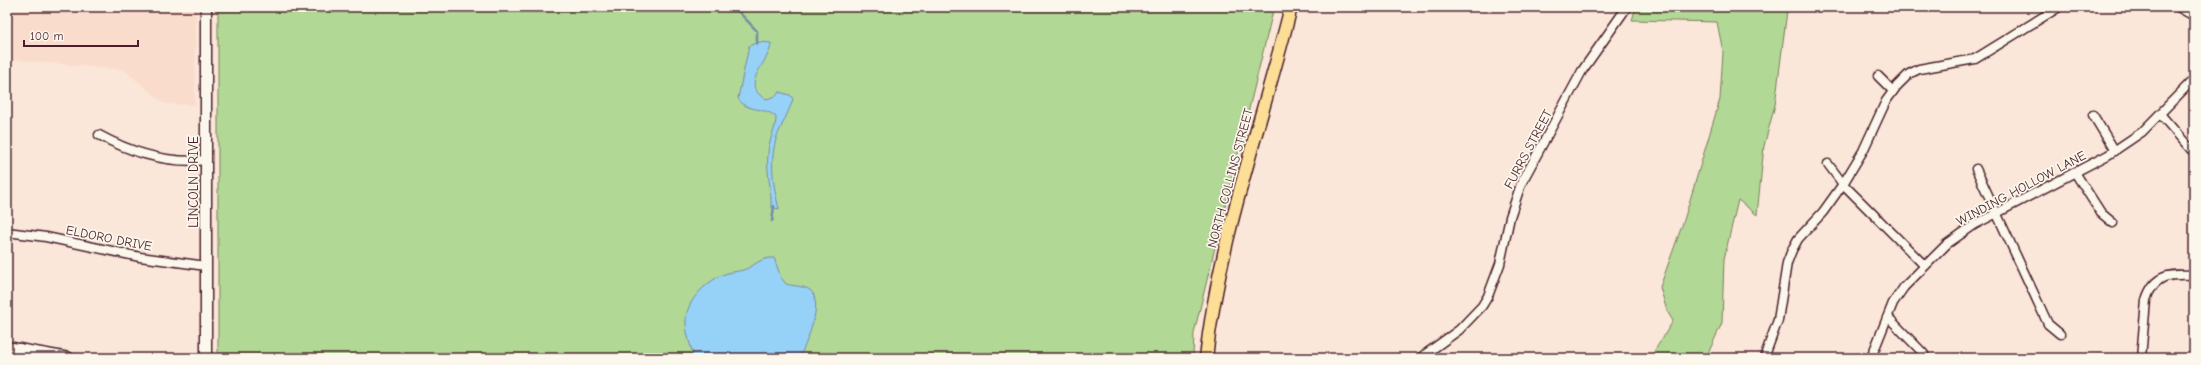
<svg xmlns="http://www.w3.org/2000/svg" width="2201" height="365" viewBox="0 0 2201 365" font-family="'Comic Neue',sans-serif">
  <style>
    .built { fill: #fadccc }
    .green { fill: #b1d894; stroke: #7e7c60 }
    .water { fill: #96d2f7; stroke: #788aa5 }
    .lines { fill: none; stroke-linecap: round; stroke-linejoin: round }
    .stream { stroke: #788aa5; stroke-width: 2.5 }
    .minor-casing { stroke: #4a1f2b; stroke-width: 11 }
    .tertiary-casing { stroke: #4a1f2b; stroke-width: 13 }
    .primary-casing { stroke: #4a1f2b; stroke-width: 15 }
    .minor { stroke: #fbf7ec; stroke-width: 8 }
    .tertiary { stroke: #fbf7ec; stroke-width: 10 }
    .primary { stroke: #fcde96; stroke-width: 12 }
    .labels { text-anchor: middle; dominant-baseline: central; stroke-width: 3.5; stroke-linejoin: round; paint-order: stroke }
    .street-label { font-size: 13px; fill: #4a1f2b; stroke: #fbf7ec }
  </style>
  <rect width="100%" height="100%" fill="#fae7d9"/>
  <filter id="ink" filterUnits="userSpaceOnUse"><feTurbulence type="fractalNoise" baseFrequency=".025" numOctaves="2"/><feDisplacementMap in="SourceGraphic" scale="8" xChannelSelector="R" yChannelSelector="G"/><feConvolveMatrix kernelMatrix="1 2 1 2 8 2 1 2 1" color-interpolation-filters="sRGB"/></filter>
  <g filter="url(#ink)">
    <path class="built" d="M 7,7 L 196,7 L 195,105 L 165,104 L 124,70 L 7,59 Z"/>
    <g class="green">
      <path d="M 218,7 L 1274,7 L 1194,333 L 1193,358 L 218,358 Z"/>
      <path d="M 1636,7 L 1744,7 L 1787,11 L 1775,105 L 1764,146 L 1757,215 L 1738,200 L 1724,259 L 1722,323 L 1706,358 L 1650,358 L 1673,321 L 1667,311 L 1660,287 L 1684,220 L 1720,99 L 1723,52 L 1717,22 L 1632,20 Z"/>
    </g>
    <g class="water">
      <path d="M 758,42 L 771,43 C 771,62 736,85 767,99 L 776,96 L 779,92 L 790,95 L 793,99 C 789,112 782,124 777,136 C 769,161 773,185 779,209 L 771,207 C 772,189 766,172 768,154 C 768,141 776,130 776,117 C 765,106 746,113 738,98 L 749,46 Z"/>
      <path d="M 774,258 L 781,278 L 786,284 C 792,286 805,286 810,290 C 825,302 806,344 799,358 L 694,358 C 691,346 686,334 686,322 C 685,302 705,283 722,275 C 728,272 736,272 743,270 C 754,267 760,257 774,258 Z"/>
    </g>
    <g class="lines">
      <g class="stream">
        <path d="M 736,9 L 757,31 L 757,44"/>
        <path d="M 772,221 L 774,206"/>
      </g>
      <g class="minor-casing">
        <g id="minor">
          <path d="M 2178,7 L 2194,16"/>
          <path d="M 1878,76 L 1893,91"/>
          <path d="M 2093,115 L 2115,151"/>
          <path d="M 2161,115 L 2194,153"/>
          <path d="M 99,135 C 132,153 168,164 206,160"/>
          <path d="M 1828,164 L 1843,184 L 1925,266"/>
          <path d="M 1976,169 L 2048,324 L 2060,334"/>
          <path d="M 2076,174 L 2101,213 L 2113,223"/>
          <path d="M 7,232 L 46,237 L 140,257 L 206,266"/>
          <path d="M 1888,317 L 1924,354"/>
          <path d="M 17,358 L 20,348"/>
          <path d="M 1420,358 L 1459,330 L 1482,306 L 1488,296 L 1500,264 L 1510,217 L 1521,184 L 1582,71 L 1627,7"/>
          <path d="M 1764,358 L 1778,320 L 1787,263 L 1792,250 L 1798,239 L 1823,212 L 1843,184 L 1863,151 L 1886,101 L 1897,86 L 1909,74 L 1919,69 L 1975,59 L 2059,7"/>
          <path d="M 1871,358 L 1893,303 L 1904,287 L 1947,244 L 1974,225 L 2108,155 L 2142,132 L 2194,79"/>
          <path d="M 2141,358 L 2146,300 C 2154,274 2169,274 2194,275"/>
        </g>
      </g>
      <g class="tertiary-casing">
        <g id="tertiary">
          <path d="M 7,347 L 69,358"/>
          <path d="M 206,358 L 206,7"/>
        </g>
      </g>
      <g class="primary-casing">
        <path id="primary" d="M 1206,358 C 1219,238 1262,123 1291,7"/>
      </g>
      <use href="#minor" class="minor"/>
      <use href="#tertiary" class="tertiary"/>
      <use href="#primary" class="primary"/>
    </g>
  </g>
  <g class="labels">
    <g class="street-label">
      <text transform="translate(1528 149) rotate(-62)">FURRS STREET</text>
      <text transform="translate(1230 178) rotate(-75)">NORTH COLLINS STREET</text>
      <text transform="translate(193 182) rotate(-90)">LINCOLN DRIVE</text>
      <text transform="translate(2021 188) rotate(-28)">WINDING HOLLOW LANE</text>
      <text transform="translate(109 238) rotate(11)">ELDORO DRIVE</text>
    </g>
  </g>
  <rect width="2201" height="365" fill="none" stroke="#fbf7ec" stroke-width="24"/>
  <rect x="12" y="12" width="2177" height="341" fill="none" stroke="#4a1f2b" stroke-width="1.5" filter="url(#ink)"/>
  <path d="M24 40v6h114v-6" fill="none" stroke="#4a1f2b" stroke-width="2"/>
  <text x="30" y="40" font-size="12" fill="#4a1f2b" stroke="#fbf7ec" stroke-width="3" paint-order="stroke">100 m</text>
</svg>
